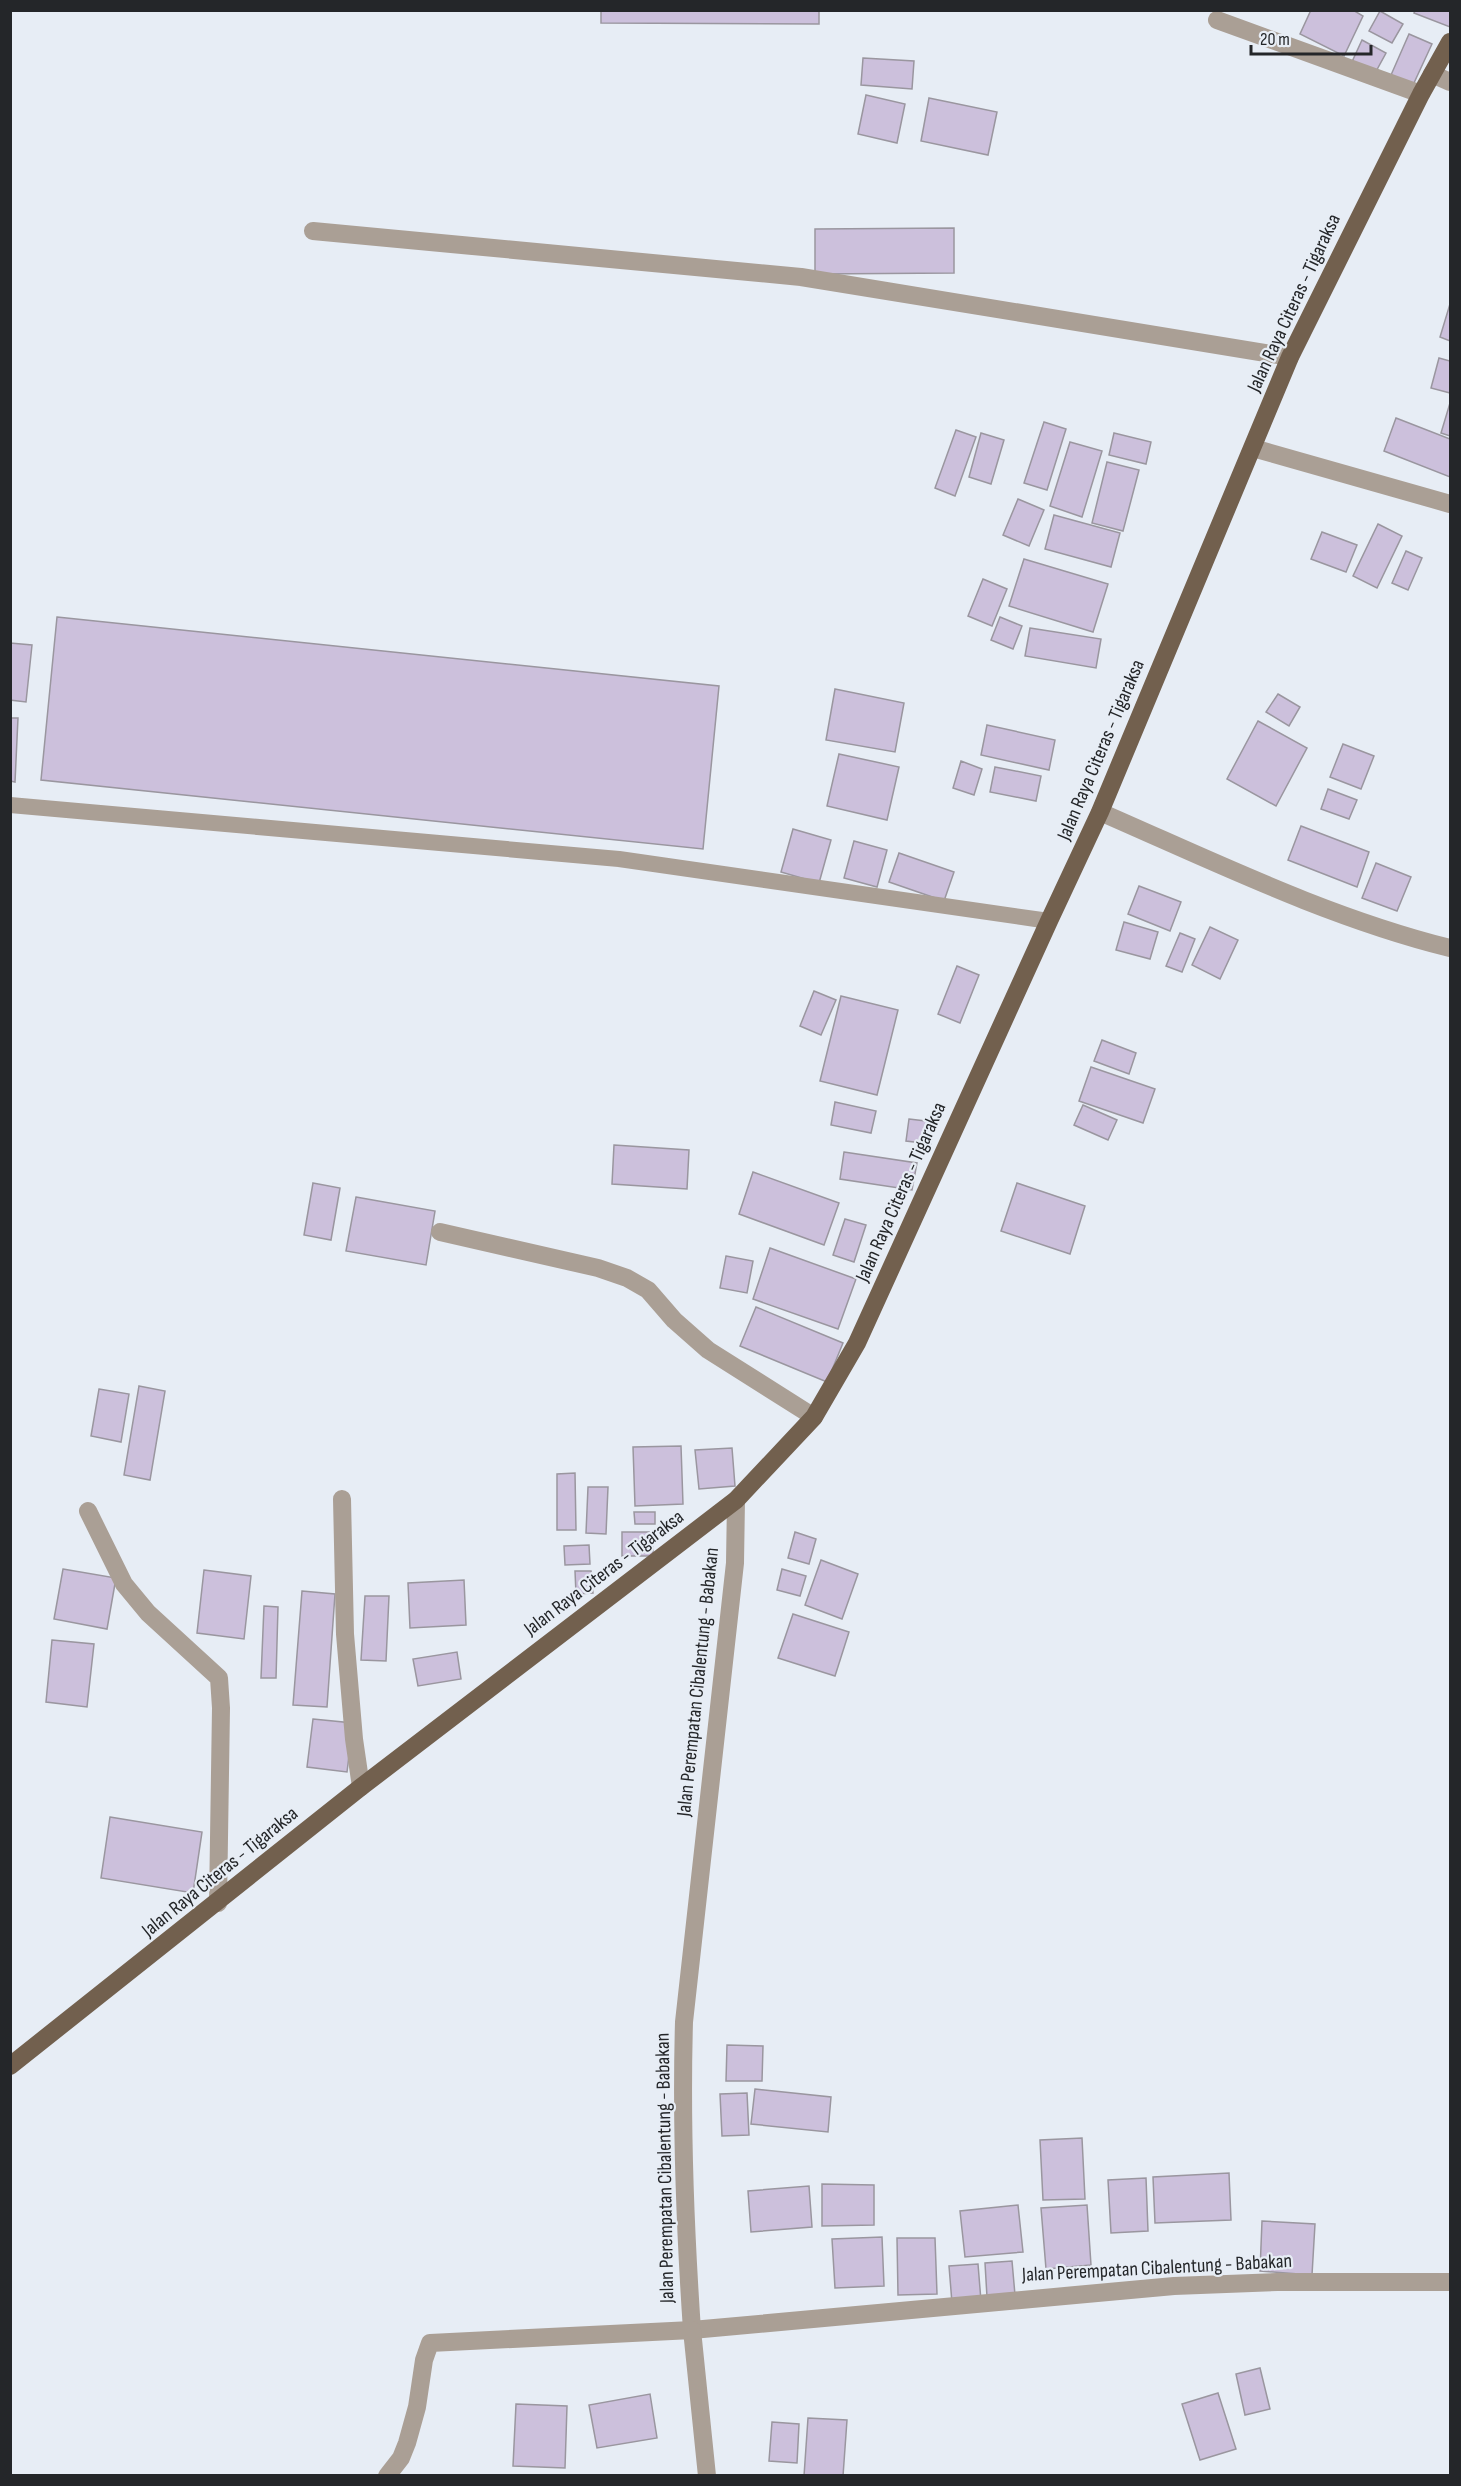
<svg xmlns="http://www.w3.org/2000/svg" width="1461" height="2486" viewBox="0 0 1461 2486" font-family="'Sofia Sans Condensed',sans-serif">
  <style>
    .building { fill: #ccc0dc; stroke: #9a969f; stroke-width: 1.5 }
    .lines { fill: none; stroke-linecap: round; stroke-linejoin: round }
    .lane { stroke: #aa9f95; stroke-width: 16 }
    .street { stroke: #aa9f95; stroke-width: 18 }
    .primary { stroke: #72604e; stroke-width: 18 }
    .labels { text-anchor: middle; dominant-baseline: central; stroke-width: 4.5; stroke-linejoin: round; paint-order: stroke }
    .street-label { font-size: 20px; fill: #242629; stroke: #e7edf5 }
  </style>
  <rect width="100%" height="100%" fill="#e7edf5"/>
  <g class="building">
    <path d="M 601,10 L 819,10 L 819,24 L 601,23 Z"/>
    <path d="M 1311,10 L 1353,10 L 1363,16 L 1344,56 L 1300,34 Z"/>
    <path d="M 1415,10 L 1450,10 L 1450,27 L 1414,13 Z"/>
    <path d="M 1380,11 L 1403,24 L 1392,43 L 1369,31 Z"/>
    <path d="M 1409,34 L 1432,44 L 1413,85 L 1391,75 Z"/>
    <path d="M 1362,40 L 1386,53 L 1374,75 L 1351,64 Z"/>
    <path d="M 863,58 L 914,61 L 912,89 L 861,85 Z"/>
    <path d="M 866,95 L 905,104 L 897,143 L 858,134 Z"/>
    <path d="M 929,98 L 997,112 L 988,155 L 921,141 Z"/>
    <path d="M 954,228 L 954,273 L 815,274 L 815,229 Z"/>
    <path d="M 1450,304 L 1450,341 L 1440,337 Z"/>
    <path d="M 1439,358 L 1450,361 L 1450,393 L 1431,388 Z"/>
    <path d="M 1450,403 L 1450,436 L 1441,433 Z"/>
    <path d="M 1396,418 L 1450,439 L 1450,477 L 1384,451 Z"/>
    <path d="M 1044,422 L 1066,429 L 1047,490 L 1024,483 Z"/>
    <path d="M 956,430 L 976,437 L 955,496 L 935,488 Z"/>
    <path d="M 981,433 L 1004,440 L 991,484 L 969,477 Z"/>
    <path d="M 1114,433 L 1151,442 L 1146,464 L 1109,455 Z"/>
    <path d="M 1070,442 L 1102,451 L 1082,517 L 1050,506 Z"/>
    <path d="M 1107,462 L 1139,470 L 1123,531 L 1092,523 Z"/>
    <path d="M 1018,499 L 1044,510 L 1029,546 L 1003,535 Z"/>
    <path d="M 1054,515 L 1120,533 L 1111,567 L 1045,549 Z"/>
    <path d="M 1378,524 L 1402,536 L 1377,588 L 1353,576 Z"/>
    <path d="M 1322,532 L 1357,545 L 1346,572 L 1311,559 Z"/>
    <path d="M 1406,551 L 1422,558 L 1408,590 L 1392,583 Z"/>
    <path d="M 1024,559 L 1108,584 L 1093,632 L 1009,606 Z"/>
    <path d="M 983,579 L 1007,589 L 992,626 L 968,616 Z"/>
    <path d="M 57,617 L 719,686 L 703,849 L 41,780 Z"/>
    <path d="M 1000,617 L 1022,626 L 1013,649 L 991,640 Z"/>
    <path d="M 1030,628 L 1101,639 L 1096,668 L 1025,656 Z"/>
    <path d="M 10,643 L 32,645 L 26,702 L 10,700 Z"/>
    <path d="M 835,689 L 904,703 L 895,752 L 826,740 Z"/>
    <path d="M 1278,694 L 1300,707 L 1289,726 L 1266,712 Z"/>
    <path d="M 10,718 L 18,718 L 15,782 L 10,781 Z"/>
    <path d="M 1258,721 L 1307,748 L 1276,806 L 1227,779 Z"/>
    <path d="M 987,725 L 1055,740 L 1049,770 L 981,755 Z"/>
    <path d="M 1343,744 L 1374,756 L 1361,789 L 1330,777 Z"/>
    <path d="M 839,754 L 899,767 L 887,820 L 827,806 Z"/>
    <path d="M 961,761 L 982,769 L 974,795 L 953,788 Z"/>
    <path d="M 995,767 L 1041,776 L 1036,801 L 990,792 Z"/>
    <path d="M 1328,789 L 1357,800 L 1349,819 L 1321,809 Z"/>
    <path d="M 1301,826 L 1369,852 L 1357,887 L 1288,860 Z"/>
    <path d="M 793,829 L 831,840 L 819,883 L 781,872 Z"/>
    <path d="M 854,841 L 887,850 L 877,887 L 844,878 Z"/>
    <path d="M 899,853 L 954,872 L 944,901 L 889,882 Z"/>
    <path d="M 1376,863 L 1411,877 L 1397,911 L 1362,898 Z"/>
    <path d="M 1139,886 L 1181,902 L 1170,931 L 1128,914 Z"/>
    <path d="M 1124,922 L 1158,932 L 1150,959 L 1116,950 Z"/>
    <path d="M 1210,927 L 1238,940 L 1220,979 L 1192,965 Z"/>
    <path d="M 1180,933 L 1195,939 L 1182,972 L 1166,966 Z"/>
    <path d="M 957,966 L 979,975 L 960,1023 L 938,1014 Z"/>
    <path d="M 814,991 L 836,1000 L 821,1035 L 800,1026 Z"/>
    <path d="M 841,996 L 898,1010 L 877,1095 L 820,1081 Z"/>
    <path d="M 1102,1040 L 1136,1053 L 1129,1074 L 1094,1061 Z"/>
    <path d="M 1091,1067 L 1155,1089 L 1143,1123 L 1079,1101 Z"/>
    <path d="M 835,1102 L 876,1111 L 871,1133 L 831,1125 Z"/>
    <path d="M 1083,1105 L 1117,1120 L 1108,1140 L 1074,1125 Z"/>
    <path d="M 909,1119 L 934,1122 L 931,1144 L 906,1141 Z"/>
    <path d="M 614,1145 L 689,1150 L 687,1189 L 612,1184 Z"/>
    <path d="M 844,1152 L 917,1163 L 912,1190 L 840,1179 Z"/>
    <path d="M 753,1172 L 839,1203 L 824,1245 L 739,1214 Z"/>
    <path d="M 313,1183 L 340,1188 L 331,1240 L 304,1235 Z"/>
    <path d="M 1017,1183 L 1085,1206 L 1070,1254 L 1001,1231 Z"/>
    <path d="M 356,1197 L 435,1211 L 426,1265 L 346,1251 Z"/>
    <path d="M 845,1219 L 866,1225 L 854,1262 L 833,1255 Z"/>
    <path d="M 770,1248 L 856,1279 L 838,1329 L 753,1299 Z"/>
    <path d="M 726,1256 L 753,1261 L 747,1293 L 720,1288 Z"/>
    <path d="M 756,1307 L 843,1343 L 827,1382 L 740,1346 Z"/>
    <path d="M 139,1386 L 165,1391 L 150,1480 L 124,1475 Z"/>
    <path d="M 99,1389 L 129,1394 L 121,1442 L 91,1436 Z"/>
    <path d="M 681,1446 L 683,1504 L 635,1506 L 633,1447 Z"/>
    <path d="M 732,1448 L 735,1486 L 699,1489 L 695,1450 Z"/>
    <path d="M 575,1473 L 576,1530 L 557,1530 L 557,1474 Z"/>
    <path d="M 588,1487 L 608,1487 L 606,1534 L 586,1533 Z"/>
    <path d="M 634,1512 L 655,1512 L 655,1524 L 635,1524 Z"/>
    <rect x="622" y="1532" width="31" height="24"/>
    <path d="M 795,1532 L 816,1539 L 809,1564 L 788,1558 Z"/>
    <path d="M 589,1545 L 590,1564 L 565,1565 L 564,1546 Z"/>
    <path d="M 821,1560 L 858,1574 L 842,1619 L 805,1605 Z"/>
    <path d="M 63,1569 L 116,1578 L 107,1629 L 54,1619 Z"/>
    <path d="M 782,1569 L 806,1576 L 800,1596 L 777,1590 Z"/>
    <path d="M 204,1570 L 251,1576 L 244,1639 L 197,1633 Z"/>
    <path d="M 575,1571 L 591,1571 L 593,1593 L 576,1594 Z"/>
    <path d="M 464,1580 L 466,1625 L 410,1628 L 408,1583 Z"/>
    <path d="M 302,1591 L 335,1594 L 327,1707 L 293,1705 Z"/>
    <path d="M 365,1596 L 389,1596 L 386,1661 L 361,1660 Z"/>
    <path d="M 264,1606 L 278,1607 L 276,1678 L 261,1678 Z"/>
    <path d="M 793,1614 L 849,1632 L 835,1676 L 778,1658 Z"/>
    <path d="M 52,1640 L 94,1644 L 87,1707 L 46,1702 Z"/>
    <path d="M 457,1652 L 461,1679 L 418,1686 L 413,1659 Z"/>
    <path d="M 313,1719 L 353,1723 L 347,1772 L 307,1767 Z"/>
    <path d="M 110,1817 L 202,1832 L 193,1893 L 101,1878 Z"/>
    <path d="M 727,2045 L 763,2046 L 762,2081 L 726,2081 Z"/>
    <path d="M 755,2089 L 831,2097 L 828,2132 L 751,2124 Z"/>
    <path d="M 747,2093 L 749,2135 L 722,2136 L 720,2094 Z"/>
    <path d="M 1082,2138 L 1085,2199 L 1043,2200 L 1040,2140 Z"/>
    <path d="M 1229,2173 L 1231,2220 L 1155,2223 L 1153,2177 Z"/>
    <path d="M 1146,2178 L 1148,2231 L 1111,2233 L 1108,2180 Z"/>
    <path d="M 822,2184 L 874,2185 L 874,2225 L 822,2226 Z"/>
    <path d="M 809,2186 L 812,2227 L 751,2232 L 748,2191 Z"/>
    <path d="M 1018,2205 L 1023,2252 L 965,2257 L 960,2211 Z"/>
    <path d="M 1087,2205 L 1091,2265 L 1046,2269 L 1041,2208 Z"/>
    <path d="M 1262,2221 L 1315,2224 L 1312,2275 L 1260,2271 Z"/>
    <path d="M 882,2237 L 884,2286 L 835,2288 L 832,2239 Z"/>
    <path d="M 897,2238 L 935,2238 L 937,2294 L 898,2295 Z"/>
    <path d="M 1012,2261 L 1015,2295 L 987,2297 L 985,2263 Z"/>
    <path d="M 978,2264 L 981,2301 L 952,2303 L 949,2266 Z"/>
    <path d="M 1260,2368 L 1270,2409 L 1245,2415 L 1236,2374 Z"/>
    <path d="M 1218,2393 L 1236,2449 L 1200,2460 L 1182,2404 Z"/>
    <path d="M 650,2394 L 657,2438 L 597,2448 L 589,2405 Z"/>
    <path d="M 516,2404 L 567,2406 L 565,2468 L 513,2466 Z"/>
    <path d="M 808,2418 L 847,2420 L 843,2476 L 804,2476 Z"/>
    <path d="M 772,2422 L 799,2424 L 797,2463 L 769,2461 Z"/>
  </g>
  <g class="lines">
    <path class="lane" d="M 10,805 L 619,859 L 1049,921"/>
    <g class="street">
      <path d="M 1217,20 L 1421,94"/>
      <path d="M 1432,74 L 1450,82"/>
      <path d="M 313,231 L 801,277 L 1290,357"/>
      <path d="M 1253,448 L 1450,504"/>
      <path d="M 1100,812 C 1215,862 1329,918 1450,948"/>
      <path d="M 440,1232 L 598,1268 L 627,1278 L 648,1290 L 674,1320 L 708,1350 L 814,1417"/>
      <path d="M 342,1499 L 345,1634 L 354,1739 L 361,1787"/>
      <path d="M 736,1500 L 735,1563 L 684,2022 C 681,2125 685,2227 692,2330 L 1174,2286 L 1277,2282 L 1450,2282"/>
      <path d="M 88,1511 L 124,1584 L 148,1613 L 219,1678 L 221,1708 L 218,1903"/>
      <path d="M 387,2476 L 401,2458 L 407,2443 L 417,2407 L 424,2360 L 430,2343 L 692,2330 L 707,2476"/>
    </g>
    <path class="primary" d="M 10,2066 L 361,1787 L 736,1500 L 814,1417 L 857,1343 L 1049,921 L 1100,812 L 1290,357 L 1421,94 L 1450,42"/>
  </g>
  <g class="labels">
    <g class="street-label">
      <text transform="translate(1294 303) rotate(-65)">Jalan Raya Citeras - Tigaraksa</text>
      <text transform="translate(1101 750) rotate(-67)">Jalan Raya Citeras - Tigaraksa</text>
      <text transform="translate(901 1192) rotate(-66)">Jalan Raya Citeras - Tigaraksa</text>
      <text transform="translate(604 1573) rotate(-37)">Jalan Raya Citeras - Tigaraksa</text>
      <text transform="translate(698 1682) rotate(-84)">Jalan Perempatan Cibalentung - Babakan</text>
      <text transform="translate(220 1872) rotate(-39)">Jalan Raya Citeras - Tigaraksa</text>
      <text transform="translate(665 2168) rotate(-91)">Jalan Perempatan Cibalentung - Babakan</text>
      <text transform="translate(1157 2268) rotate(-3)">Jalan Perempatan Cibalentung - Babakan</text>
    </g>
  </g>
  <rect width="1461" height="2486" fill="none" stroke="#242629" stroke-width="24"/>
  <path d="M1251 45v9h120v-9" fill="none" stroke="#242629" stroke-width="3"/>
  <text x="1260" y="45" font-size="18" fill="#242629" stroke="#e7edf5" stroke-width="4.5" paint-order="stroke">20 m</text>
</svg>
